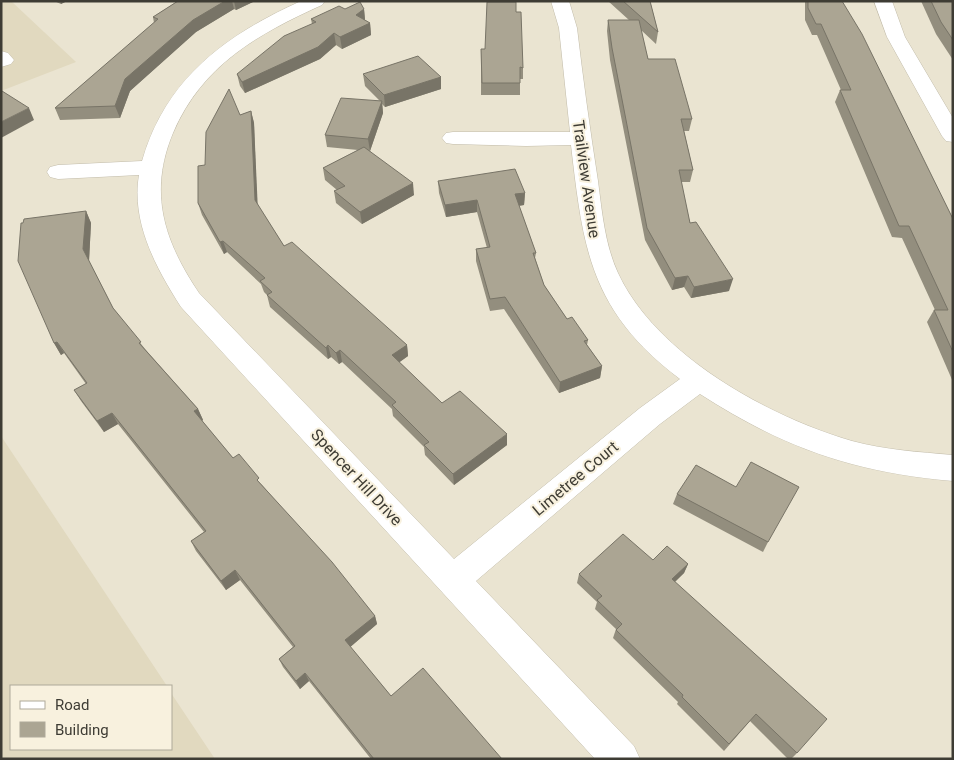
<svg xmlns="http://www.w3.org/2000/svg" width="954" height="760" font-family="Roboto,sans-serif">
	<rect width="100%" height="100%" fill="#eae4d1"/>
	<!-- built -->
	<g fill="#e1d9bf">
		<path d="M1 1H11L76 62 1 91Z"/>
		<path d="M1 436 167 686H11V749H171V693L215 759H1Z"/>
	</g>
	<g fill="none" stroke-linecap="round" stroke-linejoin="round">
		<defs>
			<g id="minor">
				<path d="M301 1H325L322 5C258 34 202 65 173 133 148 193 164 241 199 293L454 559 640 408 680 379C590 311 583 249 571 145L526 146 453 144 446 143 442 138 446 133 453 132H570L559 28 551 1H569L577 28C583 79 590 130 598 181 602 212 605 245 618 273 656 355 769 417 852 441 885 450 919 452 953 455V481C853 472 784 448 700 394L660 424 476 581 634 746 640 759H595L181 307C156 268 131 222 139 175L58 179 50 177 47 172 50 167 58 165 142 161C166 78 226 35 301 1Z"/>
				<path d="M874 1H892L905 37 953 118V142L946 141 942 136 887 37Z"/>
				<path d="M1 51 8 53 14 60 11 64 1 67Z"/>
			</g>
		</defs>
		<!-- minor casing -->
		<use href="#minor" stroke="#c2bcaa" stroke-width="1"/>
		<!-- minor -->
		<use href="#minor" fill="#fff" fill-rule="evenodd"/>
	</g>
	<!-- wall -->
	<g fill="#938e7e">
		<path d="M54 1H67L61 4Z"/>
		<path d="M178 1H255L236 10 234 9 196 32 130 91 120 118 60 120 55 108 154 23 153 17Z"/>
		<path d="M608 1H650L658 32 656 44 641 30 648 59 692 119 689 131H684L693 170 690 182H681L690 223 729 291 691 298 684 287 672 290 645 240 610 60 607 31 608 20H629Z"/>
		<path d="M805 1H842L953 219V382L927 322 934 310H935L902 238 892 237 835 102 840 90H841L817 35H812L805 20Z"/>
		<path d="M921 1H953V60L936 34Z"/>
		<path d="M345 9H364L365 20 370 23 371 35 342 49 336 45 320 59 245 93 240 86 237 74 312 24 311 19Z"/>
		<path d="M516 12 523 68V79H520V95H481V49H485Z"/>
		<path d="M363 74 441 77V89L385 107 382 104 383 113 370 151 414 195 362 224 336 203 334 191 337 190 325 180 323 168 358 150 327 147 325 135 380 101 365 86Z"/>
		<path d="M251 111 254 123 257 204 284 246 407 345 408 356 399 362 442 403 507 445 454 485 425 455 424 447 393 416 392 409 342 362 339 364 331 357 328 359 270 307 267 295 264 292 261 284 227 252 224 254 202 215 198 203 205 165 240 115Z"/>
		<path d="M438 181 525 193 524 205 519 206 536 253 535 258 544 285 567 319 588 340 587 345 602 366 600 378 559 393 504 309 490 311 476 261V249L487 248 477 212 446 217 439 193Z"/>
		<path d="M86 211 91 223 89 261 113 308 145 349 198 409 203 420 202 421 233 458 262 485 375 616 377 624 350 647 391 696 502 759H371L309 681 300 689 283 667 279 659 293 647 240 580 226 590 196 551 191 541 204 532 118 424 104 432 81 401 74 390 86 384 64 353 61 355 54 343Z"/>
		<path d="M736 487 768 542 763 552 673 504 677 494Z"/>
		<path d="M653 560 688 564 684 573 675 582 797 753 791 759H788L750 721 724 751 677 704 678 702 613 638 616 629 595 609 597 602 577 583 579 574Z"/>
	</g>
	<!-- shaded-wall -->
	<g fill="#787467">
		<path d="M60 1H67L61 4Z"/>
		<path d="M225 1H232L234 9 196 32 130 91 120 118 115 106 125 79 193 20Z"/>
		<path d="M234 1H255L236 10Z"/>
		<path d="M364 9 365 20 356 15Z"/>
		<path d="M370 23 371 35 342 49 340 37Z"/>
		<path d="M334 33 336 45 320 59 245 93 242 82Z"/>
		<path d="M441 77V89L385 107 384 95Z"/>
		<path d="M382 101 383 113 370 151 368 139Z"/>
		<path d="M29 108 34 120 1 138V122Z"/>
		<path d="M251 111 254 123 258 212 255 200Z"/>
		<path d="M413 183 414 195 362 224 360 212Z"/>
		<path d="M525 193 524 205 515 206V194Z"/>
		<path d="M477 200V212L446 217 445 205Z"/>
		<path d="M86 211 91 223 89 261 83 249Z"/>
		<path d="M223 241 227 252 224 254 220 242Z"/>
		<path d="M688 276 684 287 672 290 675 278Z"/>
		<path d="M733 279 729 291 691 298 694 287Z"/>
		<path d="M57 342 64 353 61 355 54 343Z"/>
		<path d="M328 345 331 357 328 359 326 348Z"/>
		<path d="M407 345 408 356 393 367 392 355Z"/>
		<path d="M340 350 342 362 339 364 336 353Z"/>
		<path d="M602 366 600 378 559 393 560 382Z"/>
		<path d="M198 409 203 420 200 422 194 411Z"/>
		<path d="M112 413 118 424 104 432 97 421Z"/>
		<path d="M507 434V445L454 485 453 474Z"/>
		<path d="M688 564 684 573 668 588 672 579Z"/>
		<path d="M235 570 240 580 226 590 221 581Z"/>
		<path d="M375 616 377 624 348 649 345 640Z"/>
		<path d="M305 673 309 681 300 689 296 681Z"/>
	</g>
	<!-- building -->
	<g fill="#aba593" stroke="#787467">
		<path d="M178 1H225L193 20 125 79 115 106 55 108 158 19 153 17Z"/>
		<path d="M623 1H650L658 32Z"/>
		<path d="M808 1H842L862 34 953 219V352L934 310H948L909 226H899L840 90H851L821 24H816L808 8Z"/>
		<path d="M931 1H953V40L941 22Z"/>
		<path d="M360 2 364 9 356 15 370 23 340 37 334 33 318 47 242 82 237 74 284 36 316 22 311 19 339 6 345 9Z"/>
		<path d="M487 2H516V12H521L523 68 520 67V83H482L481 49H485Z"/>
		<path d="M608 20H639L648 59H675L692 119H681L693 170H679L690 223 696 222 733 279 694 287 688 276 675 278 647 228 612 48Z"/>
		<path d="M418 56 441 77 384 95 363 74Z"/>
		<path d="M229 89 240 115 251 111 255 200 284 246 292 242 407 345 392 355 442 403 460 391 507 434 453 474 424 445 429 442 392 405 396 402 340 350 336 353 328 345 326 348 267 295 272 292 260 281 265 278 223 241 220 242 198 203V166L205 165 206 132Z"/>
		<path d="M1 91H2L29 108 1 122Z"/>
		<path d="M341 98 382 101 368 139 325 135Z"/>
		<path d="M364 147 413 183 360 212 334 191 345 186 323 168Z"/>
		<path d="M515 169 525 193 515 194 536 253H533L544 285 567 319 572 317 588 340 584 341 602 366 560 382 505 297 490 299 476 249 490 247 477 200 445 205 438 181Z"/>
		<path d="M86 211 83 249 113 308 141 342 139 343 198 409 194 411 233 458 239 454 259 478 257 480 332 562 375 616 345 640 391 696 423 668 502 759H374L305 673 296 681 279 659 295 646 235 570 221 581 191 541 206 531 112 413 97 421 74 390 87 383 57 342 54 343 18 261 21 223H23L24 219Z"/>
		<path d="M751 462 799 487 768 542 677 494 696 465 736 487Z"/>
		<path d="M623 534 653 560 667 546 688 564 672 579 827 719 797 753 756 714 729 744 682 697 683 695 616 630 622 624 597 600 602 596 579 574Z"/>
	</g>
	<g text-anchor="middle" stroke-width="4" stroke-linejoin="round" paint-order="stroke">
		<!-- street labels -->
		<g font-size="16" fill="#3e3c34" stroke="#f8f1de">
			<text transform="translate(587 179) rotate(82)" y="6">Trailview Avenue</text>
			<text transform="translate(357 477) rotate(47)" y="6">Spencer Hill Drive</text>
			<text transform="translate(575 478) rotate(-40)" y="6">Limetree Court</text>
		</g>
	</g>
	<!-- border -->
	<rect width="954" height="760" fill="none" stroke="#3e3c34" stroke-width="5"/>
	<!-- legend -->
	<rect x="10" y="685" width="162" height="65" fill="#f8f1de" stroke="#aea99a"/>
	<rect x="20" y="701" width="25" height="8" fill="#ffffff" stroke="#aea99a"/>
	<text x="55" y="710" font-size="15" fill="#3e3c34">Road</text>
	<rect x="20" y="722" width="25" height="15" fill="#aba593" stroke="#aea99a"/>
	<text x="55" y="735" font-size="15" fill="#3e3c34">Building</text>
</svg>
